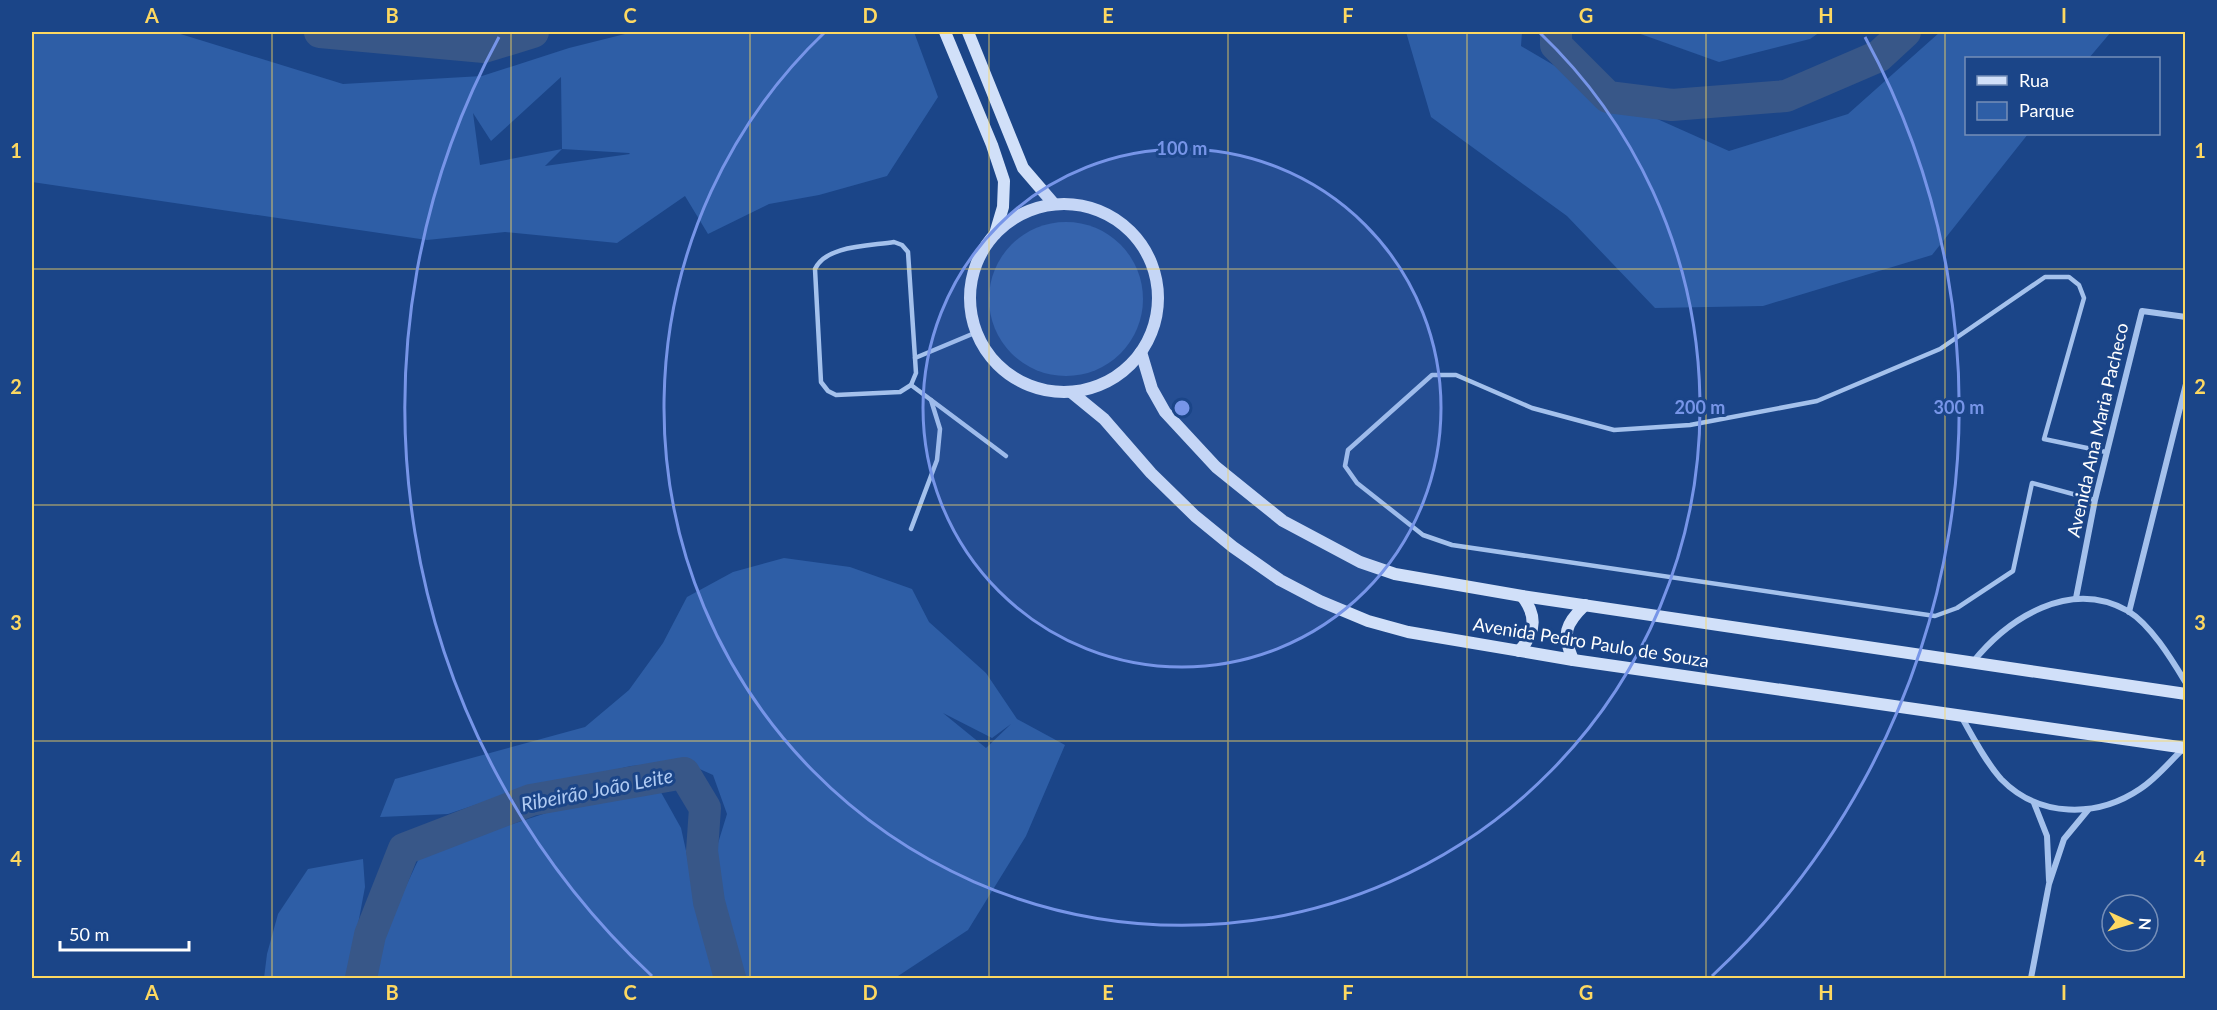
<svg xmlns="http://www.w3.org/2000/svg" width="2217" height="1010" font-family="Lato,sans-serif">
	<rect width="100%" height="100%" fill="#1b4588"/>
	<!-- green -->
	<g fill="#2e5ea6" fill-rule="evenodd">
		<path d="M32 32H174L343 84 482 76 569 48 633 32H914L938 97 887 176 819 195 769 204 708 234 685 196 617 243 505 232 427 240 32 182ZM561 77 562 149 480 165 473 113 491 141ZM562 149 629 153 630 154 545 166Z"/>
		<path d="M1406 32H1522L1521 46 1608 97 1729 151 1848 114 1940 32H2111L2089 58H1966V134H2028L1932 255 1763 306 1655 308 1567 216 1431 117Z"/>
		<path d="M1635 32H1820L1810 39 1719 62Z"/>
		<circle cx="1066" cy="299" r="77"/>
		<path d="M784 558 850 567 912 589 929 622 986 673 1017 719 1065 745 1026 836 968 930 895 978H742L722 909 715 853 727 814 713 775 684 762 631 766 502 796 448 814 380 817 395 779 585 727 629 690 663 643 687 597 733 572ZM943 713 992 738 1011 724 986 748Z"/>
		<path d="M653 778 681 828 714 978H370L393 914 421 854Z"/>
		<path d="M363 859 365 887 348 978H264L267 954 278 914 308 869Z"/>
	</g>
	<g fill="none" stroke-linecap="round" stroke-linejoin="round">
		<!-- river -->
		<g stroke="#385788" stroke-width="32">
			<path d="M320 32 484 47 533 32"/>
			<path d="M1556 32V45L1608 97 1672 105 1786 96 1879 56 1905 32"/>
			<path d="M361 978 370 935 404 849 531 800 684 773 705 808 702 851 709 902 730 978"/>
		</g>
		<!-- lane -->
		<g stroke="#a4c1ec" stroke-width="4.5">
			<path d="M894 242 902 245 908 252 916 373 911 385 900 392 836 395 828 391 821 382 815 269C826 245 870 246 894 242Z"/>
			<path d="M915 358 977 332"/>
			<path d="M911 385 1006 456"/>
			<path d="M2095 500 2032 483 2013 571 1957 608 1935 616 1452 545 1423 535 1357 483 1345 466 1348 450 1432 375H1456L1532 408 1614 430 1690 425 1817 401 1940 349 2045 277H2069L2079 285 2084 298 2044 439 2106 452"/>
			<path d="M911 529 937 460 940 429 931 400"/>
		</g>
		<!-- street -->
		<g stroke="#a4c1ec" stroke-width="6">
			<path d="M2076 598 2095 500 2142 311 2186 317"/>
			<path d="M2129 612 2186 384"/>
			<path d="M1972 663C2008 618 2070 578 2128 611 2151 625 2172 660 2186 683"/>
			<path d="M1961 716C1973 737 1985 761 2001 779 2039 818 2097 818 2140 789 2157 778 2170 761 2184 748"/>
			<path d="M2034 803 2047 836 2049 880"/>
			<path d="M2031 978 2049 884 2064 839 2088 810"/>
		</g>
		<!-- secondary -->
		<g stroke="#d1e0f9" stroke-width="12">
			<path d="M945 32 992 145 1004 181 1003 207 995 234"/>
			<path d="M968 32 1023 168 1054 204"/>
			<circle cx="1064" cy="298" r="94"/>
			<path d="M1141 352 1152 389 1165 412 1216 467 1283 521 1360 562 1395 574 1522 596 2186 694"/>
			<path d="M1071 392 1104 419 1151 473 1195 516 1233 547 1280 580 1320 601 1368 621 1408 632 1573 660 2186 748"/>
			<path d="M1519 651C1536 633 1537 615 1522 596"/>
			<path d="M1573 660C1562 634 1565 624 1585 605"/>
		</g>
	</g>
	<!-- grid -->
	<path fill="none" stroke="#fdd861" stroke-width="1.5" stroke-opacity="0.55" d="M272 32V978M511 32V978M750 32V978M989 32V978M1228 32V978M1467 32V978M1706 32V978M1945 32V978M32 269H2186M32 505H2186M32 741H2186"/>
	<!-- distance rings -->
	<circle cx="1182" cy="408" r="259" fill="#7795e8" fill-opacity=".12"/>
	<g fill="none" stroke="#7795e8" stroke-width="3">
		<circle cx="1182" cy="408" r="259"/>
		<path d="M1539 32A518 518 0 1 1 825 32"/>
		<path d="M652 976A777 777 0 0 1 499 37M1865 37A777 777 0 0 1 1712 976"/>
	</g>
	<g text-anchor="middle" stroke-width="6" stroke-linejoin="round" paint-order="stroke">
		<!-- street labels -->
		<g font-size="18" fill="#fff" stroke="#1b4588">
			<text transform="translate(2098 430) rotate(-77)" y="6">Avenida Ana Maria Pacheco</text>
			<text transform="translate(1591 643) rotate(9)" y="6">Avenida Pedro Paulo de Souza</text>
		</g>
		<!-- water labels -->
		<g font-size="20" font-style="italic" fill="#b0cbf3" stroke="#1b4588">
			<text transform="translate(597 790) rotate(-11)" y="7">Ribeirão João Leite</text>
		</g>
	</g>
	<circle cx="1182" cy="408" r="9" fill="#7795e8" stroke="#1b4588" stroke-width="3"/>
	<g font-size="18" text-anchor="middle" font-weight="bold" fill="#7795e8" stroke="#1b4588" stroke-width="6" stroke-linejoin="round" paint-order="stroke">
		<text x="1182" y="155">100 m</text>
		<text x="1700" y="414">200 m</text>
		<text x="1959" y="414">300 m</text>
	</g>
	<!-- border -->
	<rect width="2217" height="1010" fill="none" stroke="#1b4588" stroke-width="66"/>
	<!-- legend -->
	<rect x="1965" y="57" width="195" height="78" fill="#1b4588" stroke="#768fb8" stroke-width="1.5"/>
	<rect x="1977" y="76" width="30" height="9" fill="#d1e0f9" stroke="#768fb8" stroke-width="1.5"/>
	<text x="2019" y="87" font-size="18" fill="#ffffff">Rua</text>
	<rect x="1977" y="102" width="30" height="18" fill="#2e5ea6" stroke="#768fb8" stroke-width="1.5"/>
	<text x="2019" y="117" font-size="18" fill="#ffffff">Parque</text>
	<!-- north arrow -->
	<g transform="translate(2130 923) rotate(94)"><circle r="28" fill="#1b4588" stroke="#768fb8" stroke-width="1.5"/>
	<path d="M0-4.5L10 22L0 15L-10 22Z" fill="#fdd861"/>
	<text y="-9" font-size="16" font-weight="bold" text-anchor="middle" fill="#ffffff">N</text>
	</g>
	<!-- scale -->
	<path d="M60 941v9h129v-9" fill="none" stroke="#ffffff" stroke-width="3"/>
	<text x="69" y="941" font-size="18" fill="#ffffff" stroke="#1b4588" stroke-width="4.5" paint-order="stroke">50 m</text>
	<rect x="33" y="33" width="2151" height="944" fill="none" stroke="#fdd861" stroke-width="2"/>
	<g font-size="20" text-anchor="middle" font-weight="bold" fill="#fdd861">
		<text x="152" y="23">A</text>
		<text x="392" y="23">B</text>
		<text x="630" y="23">C</text>
		<text x="870" y="23">D</text>
		<text x="1108" y="23">E</text>
		<text x="1348" y="23">F</text>
		<text x="1586" y="23">G</text>
		<text x="1826" y="23">H</text>
		<text x="2064" y="23">I</text>
		<text x="16" y="158">1</text>
		<text x="2200" y="158">1</text>
		<text x="16" y="394">2</text>
		<text x="2200" y="394">2</text>
		<text x="16" y="630">3</text>
		<text x="2200" y="630">3</text>
		<text x="16" y="866">4</text>
		<text x="2200" y="866">4</text>
		<text x="152" y="1000">A</text>
		<text x="392" y="1000">B</text>
		<text x="630" y="1000">C</text>
		<text x="870" y="1000">D</text>
		<text x="1108" y="1000">E</text>
		<text x="1348" y="1000">F</text>
		<text x="1586" y="1000">G</text>
		<text x="1826" y="1000">H</text>
		<text x="2064" y="1000">I</text>
	</g>
</svg>
